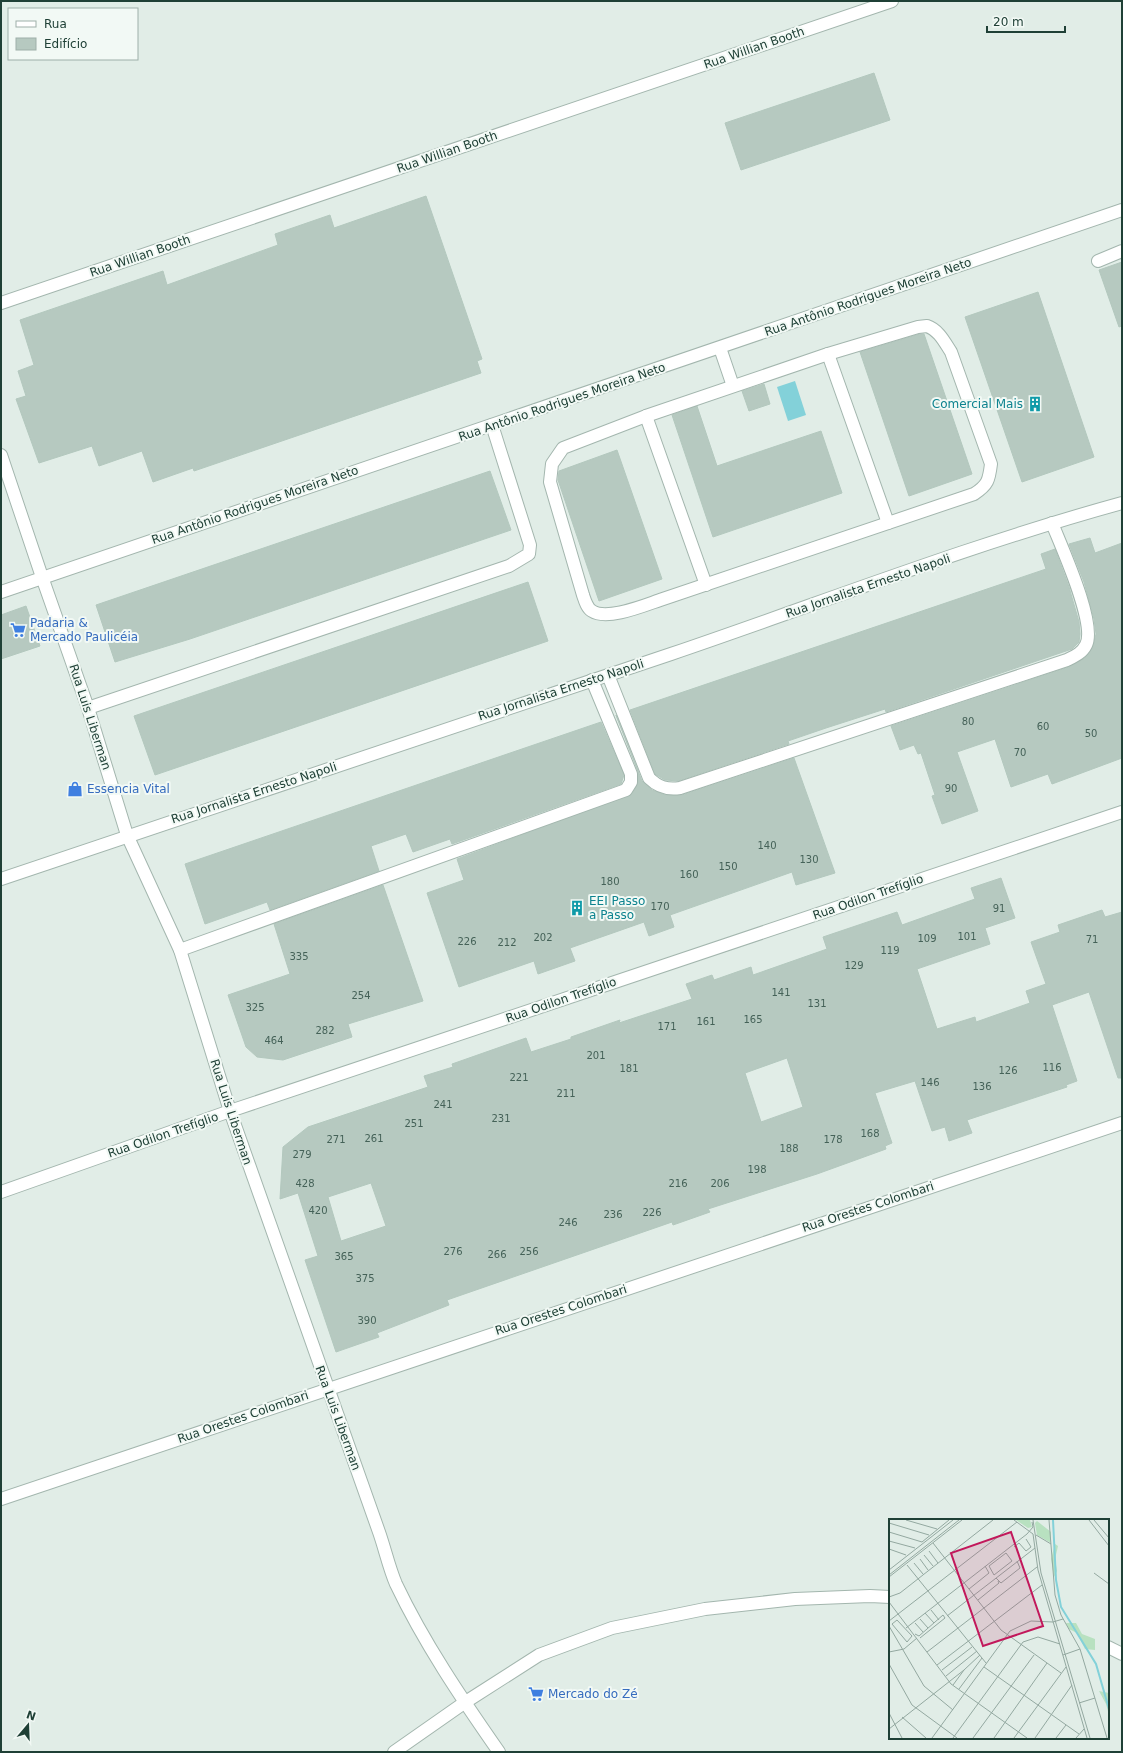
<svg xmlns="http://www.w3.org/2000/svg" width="1123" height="1753" font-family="'DejaVu Sans',sans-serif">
	<rect width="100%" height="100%" fill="#e1ede7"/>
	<!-- water -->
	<path fill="#83d1d9" d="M795 381 806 415 788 421 777 387Z"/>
	<!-- building -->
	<g fill="#b6c9c0" stroke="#b3c8be" fill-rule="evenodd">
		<path d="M874 73 890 120 741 170 725 123Z"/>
		<path d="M426 196 482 359 477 361 481 373 194 471 193 468 153 482 142 451 99 466 92 446 39 463 16 399 26 396 18 371 34 365 20 320 163 271 167 285 278 245 275 234 330 215 334 228Z"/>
		<path d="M1122 262V326L1119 327 1099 270Z"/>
		<path d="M1038 292 1094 457 1022 482 965 317Z"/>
		<path d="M920 334H924L972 474 909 496 860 352Z"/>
		<path d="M764 384 770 404 749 411 742 391Z"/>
		<path d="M697 406 717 466 821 431 842 493 713 537 672 415Z"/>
		<path d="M617 450 662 579 599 601 558 480 559 471Z"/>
		<path d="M490 471 511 530 190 639 115 662 96 605Z"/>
		<path d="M1090 538 1095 553 1122 543V758L1052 784 1048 774 1011 787 995 739 957 752 978 811 942 824 932 796 935 795 921 753 918 754 914 745 900 750 891 726 1069 667 1085 658 1093 646 1096 634 1094 619 1084 582 1069 544Z"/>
		<path d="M1055 549 1069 587 1079 622 1080 634 1079 642 1072 649 886 712 885 709 826 728 788 741 789 744 678 781 665 780 655 774 630 710 1046 569 1041 554Z"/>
		<path d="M528 582 548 641 155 775 134 716Z"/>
		<path d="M26 606 40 646 1 659V615Z"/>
		<path d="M616 715 642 781 652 790 665 795H682L794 758 835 873 796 885 792 872 670 915 674 927 649 936 644 922 570 948 575 961 538 974 534 961 459 987 427 893 464 880 457 859 632 794 638 782V771Z"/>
		<path d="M601 722 624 775 621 784 452 844 450 839 413 852 406 834 371 846 379 871 270 910 267 902 205 924 185 864Z"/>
		<path d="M1001 878 1015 918 985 928 990 944 917 969 937 1029 975 1017 976 1022 1030 1003 1026 991 1046 984 1031 942 1060 932 1058 925 1102 910 1105 917 1122 912V1078H1118L1089 992 1052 1005 1077 1081 1066 1085 1067 1087 967 1120 972 1133 949 1141 945 1127 932 1131 915 1081 875 1093 892 1143 885 1146 886 1149 817 1174 708 1209 710 1212 673 1225 672 1222 447 1300 449 1305 377 1333 379 1337 336 1352 305 1260 318 1256 298 1193 280 1199 283 1147 308 1127 428 1087 424 1076 453 1067 452 1064 526 1038 531 1052 571 1039V1037L620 1020 619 1023 692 999 686 984 712 975 714 980 751 967 753 975 827 949 823 937 897 912 902 925 975 899 971 888ZM787 1058 803 1107 761 1122 745 1073ZM371 1183 386 1226 341 1241 328 1197Z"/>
		<path d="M383 885 423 1001 348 1024 352 1037 283 1060 257 1057 246 1047 228 995 290 974 274 924Z"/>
	</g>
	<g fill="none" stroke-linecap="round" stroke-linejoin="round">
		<defs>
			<g id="street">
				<path d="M1098 261 1122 251"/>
				<path d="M1 303 892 1"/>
				<path d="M927 326C939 330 945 343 951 352L991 464C989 480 988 485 974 494L660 600C645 605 607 621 592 611 587 608 585 601 583 595L550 482 552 464 563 448 646 416 828 354 918 327Z"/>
				<path d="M720 348 733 386"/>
				<path d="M828 354 888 523"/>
				<path d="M646 416 706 585"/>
				<path d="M1 455 42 577 88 708 127 835 180 950 230 1111 379 1532C385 1549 389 1568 396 1584 424 1643 462 1699 499 1752"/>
				<path d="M1 592 1122 210"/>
				<path d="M608 675 649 778C658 787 667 790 680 788L1067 660C1075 656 1082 653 1086 645 1097 624 1061 546 1052 523"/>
				<path d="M88 708 509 566 529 554 530 545 492 425"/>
				<path d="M1 879C224 802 448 729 671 654 821 603 969 545 1122 503"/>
				<path d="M180 950 626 790 631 782V774L592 680"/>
				<path d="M1 1192 230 1111 1122 812"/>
				<path d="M1 1499 1122 1123"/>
				<path d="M1108 1647 1122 1654"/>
				<path d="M394 1752 464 1703 539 1655 612 1628 705 1609 795 1599 870 1596 890 1597"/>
			</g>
		</defs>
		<!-- street casing -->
		<use href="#street" stroke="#a3b6ae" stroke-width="14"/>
		<!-- street -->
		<use href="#street" stroke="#fff" stroke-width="12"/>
	</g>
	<!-- icons -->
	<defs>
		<symbol id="building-bare" viewBox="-9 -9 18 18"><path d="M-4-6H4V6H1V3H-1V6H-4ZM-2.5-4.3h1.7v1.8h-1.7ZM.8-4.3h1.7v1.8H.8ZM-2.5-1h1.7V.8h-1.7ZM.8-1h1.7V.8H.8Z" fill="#0f9aa8" stroke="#f2f9f5" stroke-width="2.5" paint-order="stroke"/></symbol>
		<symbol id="supermarket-bare" viewBox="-9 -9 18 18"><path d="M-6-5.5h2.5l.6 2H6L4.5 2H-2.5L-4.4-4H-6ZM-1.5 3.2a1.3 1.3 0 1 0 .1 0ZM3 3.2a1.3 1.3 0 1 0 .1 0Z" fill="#3f7fe0" stroke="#f2f9f5" stroke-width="2.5" paint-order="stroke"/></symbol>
		<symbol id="shop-bare" viewBox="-9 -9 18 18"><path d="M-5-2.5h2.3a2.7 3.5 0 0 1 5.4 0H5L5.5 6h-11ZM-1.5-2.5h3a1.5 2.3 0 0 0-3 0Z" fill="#3f7fe0" stroke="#f2f9f5" stroke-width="2.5" paint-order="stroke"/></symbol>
	</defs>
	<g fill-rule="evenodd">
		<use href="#building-bare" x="1024" y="393" width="22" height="22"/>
		<use href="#supermarket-bare" x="7" y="619" width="22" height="22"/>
		<use href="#shop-bare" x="64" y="778" width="22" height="22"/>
		<use href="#building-bare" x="566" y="897" width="22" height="22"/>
		<use href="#supermarket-bare" x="525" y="1683" width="22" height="22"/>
	</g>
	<g text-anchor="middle" stroke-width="4" stroke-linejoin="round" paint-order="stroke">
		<!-- number labels -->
		<g font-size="10" fill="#456258">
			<text x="968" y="725">80</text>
			<text x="1043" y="730">60</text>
			<text x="1091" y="737">50</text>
			<text x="1020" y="756">70</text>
			<text x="951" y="792">90</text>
			<text x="767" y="849">140</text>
			<text x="809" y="863">130</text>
			<text x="728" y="870">150</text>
			<text x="689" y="878">160</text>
			<text x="610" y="885">180</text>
			<text x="660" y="910">170</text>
			<text x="999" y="912">91</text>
			<text x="967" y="940">101</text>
			<text x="543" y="941">202</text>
			<text x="927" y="942">109</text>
			<text x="1092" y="943">71</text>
			<text x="467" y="945">226</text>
			<text x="507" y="946">212</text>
			<text x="890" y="954">119</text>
			<text x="299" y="960">335</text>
			<text x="854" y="969">129</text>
			<text x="781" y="996">141</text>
			<text x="361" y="999">254</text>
			<text x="817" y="1007">131</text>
			<text x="255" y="1011">325</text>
			<text x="753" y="1023">165</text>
			<text x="706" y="1025">161</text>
			<text x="667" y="1030">171</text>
			<text x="325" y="1034">282</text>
			<text x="274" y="1044">464</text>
			<text x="596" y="1059">201</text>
			<text x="1052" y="1071">116</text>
			<text x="629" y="1072">181</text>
			<text x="1008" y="1074">126</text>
			<text x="519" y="1081">221</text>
			<text x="930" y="1086">146</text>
			<text x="982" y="1090">136</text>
			<text x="566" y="1097">211</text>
			<text x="443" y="1108">241</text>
			<text x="501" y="1122">231</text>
			<text x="414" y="1127">251</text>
			<text x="870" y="1137">168</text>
			<text x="374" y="1142">261</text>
			<text x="336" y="1143">271</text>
			<text x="833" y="1143">178</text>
			<text x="789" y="1152">188</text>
			<text x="302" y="1158">279</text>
			<text x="757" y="1173">198</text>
			<text x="305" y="1187">428</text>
			<text x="678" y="1187">216</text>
			<text x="720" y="1187">206</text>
			<text x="318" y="1214">420</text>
			<text x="652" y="1216">226</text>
			<text x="613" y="1218">236</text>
			<text x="568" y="1226">246</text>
			<text x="453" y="1255">276</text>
			<text x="529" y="1255">256</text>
			<text x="497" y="1258">266</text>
			<text x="344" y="1260">365</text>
			<text x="365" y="1282">375</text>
			<text x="367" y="1324">390</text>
		</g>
		<!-- street labels -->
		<g font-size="12" fill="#1f4036" stroke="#f2f9f5">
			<text transform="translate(754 48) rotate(-19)" y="4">Rua Willian Booth</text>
			<text transform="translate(447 152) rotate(-19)" y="4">Rua Willian Booth</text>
			<text transform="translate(140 256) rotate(-19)" y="4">Rua Willian Booth</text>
			<text transform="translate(868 297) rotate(-19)" y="4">Rua Antônio Rodrigues Moreira Neto</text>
			<text transform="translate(562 402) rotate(-19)" y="4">Rua Antônio Rodrigues Moreira Neto</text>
			<text transform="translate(255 505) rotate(-19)" y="4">Rua Antônio Rodrigues Moreira Neto</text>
			<text transform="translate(868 586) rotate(-19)" y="4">Rua Jornalista Ernesto Napoli</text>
			<text transform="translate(561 690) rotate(-18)" y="4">Rua Jornalista Ernesto Napoli</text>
			<text transform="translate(90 717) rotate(72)" y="4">Rua Luis Liberman</text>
			<text transform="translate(254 793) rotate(-18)" y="4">Rua Jornalista Ernesto Napoli</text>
			<text transform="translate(868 897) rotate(-19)" y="4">Rua Odilon Trefíglio</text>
			<text transform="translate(561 1000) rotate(-19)" y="4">Rua Odilon Trefíglio</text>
			<text transform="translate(231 1112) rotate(72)" y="4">Rua Luis Liberman</text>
			<text transform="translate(163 1135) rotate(-19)" y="4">Rua Odilon Trefíglio</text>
			<text transform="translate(868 1207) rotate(-18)" y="4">Rua Orestes Colombari</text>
			<text transform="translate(561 1310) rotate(-18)" y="4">Rua Orestes Colombari</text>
			<text transform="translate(243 1417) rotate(-19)" y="4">Rua Orestes Colombari</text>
			<text transform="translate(338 1418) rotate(70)" y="4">Rua Luis Liberman</text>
		</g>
		<!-- culture labels -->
		<g font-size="12" fill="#0d838f" stroke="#f2f9f5" text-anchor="end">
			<text x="1023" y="408">Comercial Mais</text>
			<text x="589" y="905" text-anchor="start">EEI Passo<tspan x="589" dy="14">a Passo</tspan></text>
		</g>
		<!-- shop labels -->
		<g font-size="12" fill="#366cbe" stroke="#f2f9f5" text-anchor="start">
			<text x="30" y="627">Padaria &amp;<tspan x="30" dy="14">Mercado Paulicéia</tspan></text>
			<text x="87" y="793">Essencia Vital</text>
			<text x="548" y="1698">Mercado do Zé</text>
		</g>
	</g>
	<!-- overview -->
	<g transform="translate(889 1519)">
		<rect width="220" height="220" fill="#e1ede7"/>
		<path d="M127 1H141L143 8 139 9ZM148 2 162 13V24L148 16 146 4ZM166 25 169 27 166 40 168 52 165 58 162 40ZM177 104H187L193 115 206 120V131L196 130 188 114 180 110ZM210 172 220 174V196L217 185Z" fill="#b8e1c0"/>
		<path fill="none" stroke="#83d1d9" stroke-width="2" d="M164 1 167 61 172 88 207 145 220 190"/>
		<path fill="none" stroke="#93a8a0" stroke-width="1" d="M17 1 48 10M125 1 144 15 149 51 198 219M144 1 152 54 201 219M160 1 166 76 172 96 191 130 218 219M200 1 220 27M205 1 220 19M0 4 40 16M0 13 33 23M147 16 162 25M0 22 26 29M33 23 60 1M44 24 112 111 172 154M125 28 130 24 137 32 142 28 137 20M0 30 17 36M40 32 49 44M117 34 123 42 105 56 100 47ZM35 36 44 47M31 40 39 51M25 44 34 55M18 46 97 144M0 51 64 1M205 54 220 65M0 56 70 1M0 58 73 1M107 59 112 64 131 49 128 42M80 70 100 54 96 47M0 78 11 74 104 1M89 81 110 64 109 62M0 83 62 165 138 219M42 91 50 101M36 94 45 104M58 97 146 29M31 100 39 109M8 101 23 117 18 123 3 105ZM0 102 128 3M26 104 34 113M0 107 35 167 64 191M17 109 138 15 144 8 143 3M26 115 30 117 54 96 56 99M31 119 56 99M0 133 15 130 28 119M38 133 148 48M174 136 191 130M0 145 23 186 68 219M48 146 153 66M95 148 190 215M53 151 83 128M57 157 88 132M64 166 75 151 91 136M70 170 93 139M190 184 206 179M0 194 13 219M13 198 37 219M0 210 75 151M43 219 121 112 142 102 164 103 174 100M64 219 134 123 149 118 171 125M84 219 145 136M105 219 158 144M125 219 177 148M146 219 183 166M167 219 177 206M187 219 195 210"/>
		<path fill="#c2185b" fill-opacity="0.15" stroke="#c2185b" stroke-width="2" d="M122 13 154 107 94 127 62 34Z"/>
		<rect width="220" height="220" fill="none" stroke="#1f4036" stroke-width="2"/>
	</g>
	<!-- border -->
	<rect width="1123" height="1753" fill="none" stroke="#1f4036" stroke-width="4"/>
	<!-- legend -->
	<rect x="8" y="8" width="130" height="52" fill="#f2f9f5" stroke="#9eafa9"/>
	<rect x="16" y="21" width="20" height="6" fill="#ffffff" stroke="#9eafa9"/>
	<text x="44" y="28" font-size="12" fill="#1f4036">Rua</text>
	<rect x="16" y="38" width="20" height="12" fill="#b6c9c0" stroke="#9eafa9"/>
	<text x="44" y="48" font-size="12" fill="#1f4036">Edifício</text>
	<!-- north arrow -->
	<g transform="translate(28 1725) rotate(19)" stroke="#f2f9f5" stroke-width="3" paint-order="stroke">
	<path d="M0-3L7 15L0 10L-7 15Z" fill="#1f4036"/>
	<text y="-6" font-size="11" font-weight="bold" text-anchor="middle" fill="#1f4036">N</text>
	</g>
	<!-- scale -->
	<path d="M987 26v6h78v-6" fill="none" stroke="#1f4036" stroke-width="2"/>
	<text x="993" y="26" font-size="12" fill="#1f4036" stroke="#f2f9f5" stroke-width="3" paint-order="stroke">20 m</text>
</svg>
